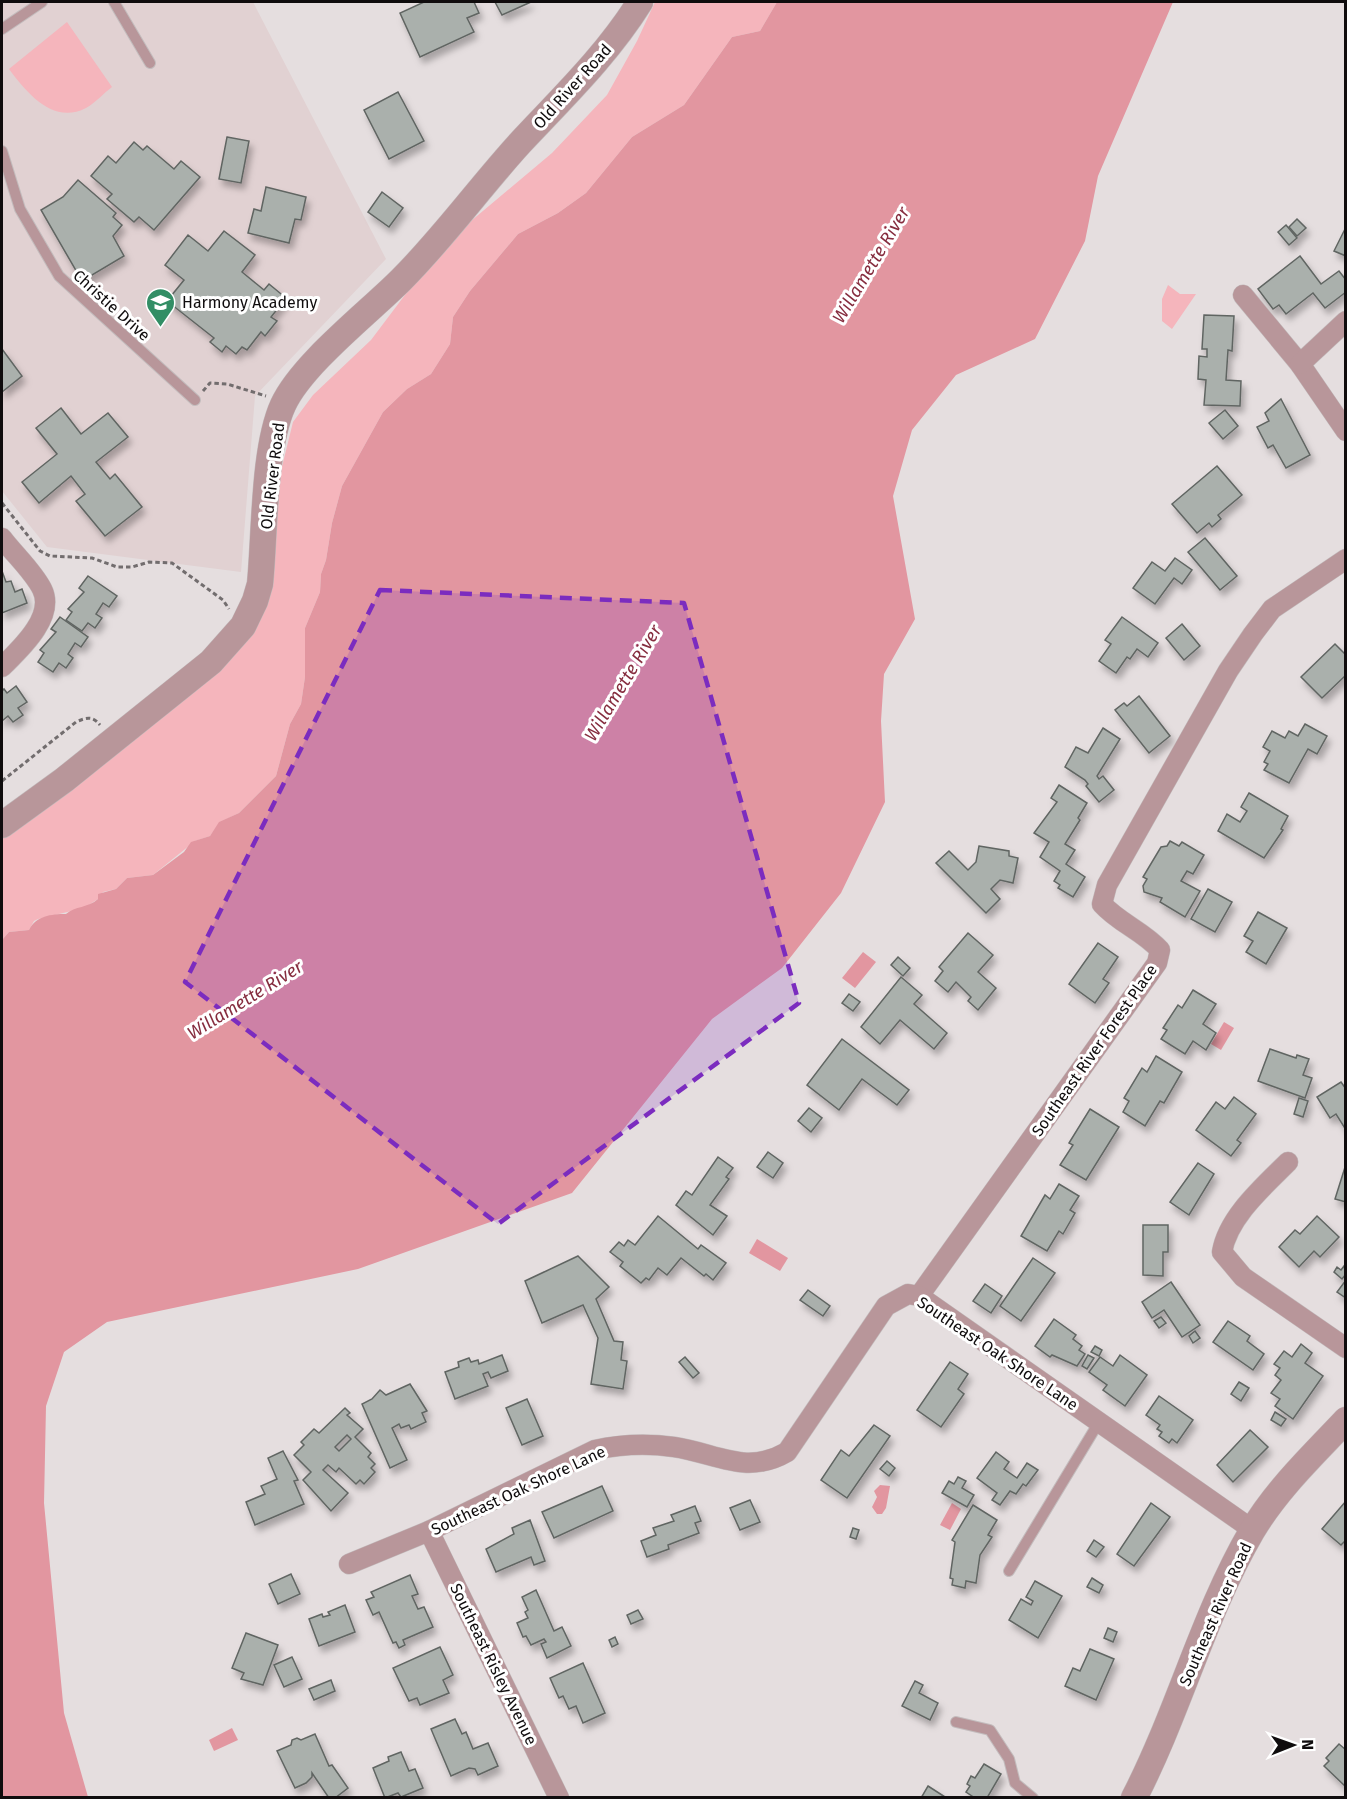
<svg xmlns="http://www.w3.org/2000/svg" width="1347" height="1799" font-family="'Fira Sans',sans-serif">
	<defs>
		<filter id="shadow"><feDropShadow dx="3.5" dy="6" stdDeviation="3" flood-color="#0004"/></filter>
	</defs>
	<rect width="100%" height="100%" fill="#e5dedf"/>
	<!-- built -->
	<path fill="#e1d1d2" d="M2 2H253L386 259 255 396 241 572 47 547 2 491Z"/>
	<!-- green -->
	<g fill="#f5b5bc">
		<path d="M655 2H777L760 31 732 37 684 105 632 137 586 193 558 213 518 234 470 291 453 317 450 344 431 374 407 389 383 412 342 486 332 523 326 560 321 574 320 592 305 628V677L301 704 290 724 276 776 239 813 220 822 210 836 195 841 153 875 127 878 116 889 103 892 98 899 84 908 38 919 34 921 29 930 9 932 2 940V829L237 649 293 422 313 395 371 340 420 275 471 221 552 153 607 95 637 41Z"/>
		<path d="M67 22 112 87C104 93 95 103 86 108 53 125 27 93 9 69Z"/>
		<path d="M1168 285 1180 294H1196L1172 329 1162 321V299Z"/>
	</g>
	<!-- water -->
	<g fill="#e296a0">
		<path d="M777 2H1173L1098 176 1085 241 1035 339 956 375 912 430 893 496 915 619 884 674 881 721 885 802 841 893 782 968 712 1019 572 1193 358 1269 107 1322 64 1352 46 1406 44 1503 64 1713 88 1797H2V940L9 932 29 930C36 916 51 914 66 914 75 906 88 908 98 899V894L116 889 127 878 153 875 184 852 191 842 210 836 219 822 239 813 276 776 290 724 301 704 305 677V628L320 592 321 574 326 560 332 523 342 486 383 412 407 389 431 374 450 344 453 317 470 291 518 234 558 213 586 193 632 137 684 105 732 37 760 31Z"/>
		<path d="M863 952 876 962 855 988 842 978Z"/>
		<path d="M1224 1022 1234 1028 1221 1050 1211 1044Z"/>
		<path d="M757 1239 788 1258 780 1271 749 1253Z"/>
		<path d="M880 1485 890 1486 886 1508 882 1514H877L872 1507 877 1497 874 1491Z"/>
		<path d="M952 1503 961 1509 950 1530 940 1525Z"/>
		<path d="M232 1728 238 1740 214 1751 209 1740Z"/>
	</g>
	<!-- building -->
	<g fill="#aab0ac" stroke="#606562" stroke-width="1.5" fill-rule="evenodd" filter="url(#shadow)">
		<path d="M424 2H474L479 13 467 18 474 32 420 57 400 13Z"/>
		<path d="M495 2H531L502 15Z"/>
		<path d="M398 92 424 141 389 159 364 110Z"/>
		<path d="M227 137 249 141 241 183 219 179Z"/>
		<path d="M134 142 143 150 147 146 174 169 181 161 200 177 154 230 139 217 134 222 107 199 112 194 91 176 108 156 116 163Z"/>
		<path d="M78 180 116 213 113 217 122 225 113 236 124 256 82 281 41 210 63 197Z"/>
		<path d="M266 187 306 197 301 220 295 219 289 243 248 233 254 209 261 211Z"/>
		<path d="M382 192 403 208 389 227 368 212Z"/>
		<path d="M1297 219 1306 228 1297 236 1289 227Z"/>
		<path d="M1286 225 1297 238 1289 245 1278 232Z"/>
		<path d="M1346 227V256L1334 251Z"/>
		<path d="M224 231 255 255 242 272 264 290 269 284 286 298 271 317 277 321 265 336 261 332 247 350 242 347 236 354 226 346 222 352 210 342 214 338 167 301 184 280 165 265 188 235 208 251Z"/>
		<path d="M1300 256 1321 284 1339 271 1346 280V292L1325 308 1313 293 1286 314 1279 305 1273 309 1258 289Z"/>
		<path d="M1204 315 1234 316 1232 351 1228 350 1226 380 1241 381 1240 406 1204 405 1206 380 1198 379 1199 356 1207 357V349H1202Z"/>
		<path d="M2 349 22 376 2 392Z"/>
		<path d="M1281 399 1310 455 1286 468 1273 445 1268 448 1257 427 1269 421 1265 413Z"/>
		<path d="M61 408 81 434 108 413 128 437 96 462 110 479 115 474 142 507 105 536 76 501 85 494 71 476 39 503 22 482 57 454 36 428Z"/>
		<path d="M1225 410 1238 426 1223 439 1209 423Z"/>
		<path d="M1217 466 1242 495 1218 515 1221 519 1212 527 1209 523 1197 533 1172 504Z"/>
		<path d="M1205 538 1237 576 1220 590 1188 552Z"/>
		<path d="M1175 558 1192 570 1182 584 1174 578 1155 604 1133 588 1152 562 1165 571Z"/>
		<path d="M2 571 6 582 11 581 15 592 22 589 27 603 2 613Z"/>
		<path d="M88 576 117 596 109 607 103 603 96 614 102 618 95 628 88 623 82 631 66 620 72 612 68 609 84 592 79 588Z"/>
		<path d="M60 617 88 637 81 647 75 643 68 654 73 658 66 668 59 663 53 672 38 662 44 653 40 650 56 632 51 629Z"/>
		<path d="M1122 617 1158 643 1148 657 1137 649 1130 659 1127 657 1116 673 1099 661 1111 644 1105 640Z"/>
		<path d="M1182 624 1200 646 1184 660 1166 638Z"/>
		<path d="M1335 644 1346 655V675L1322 698 1301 677Z"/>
		<path d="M16 686 27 702 18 708 23 715 13 722 8 716 2 721V691L4 689 7 693Z"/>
		<path d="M1139 696 1170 736 1149 753 1115 710 1124 703 1127 706Z"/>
		<path d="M1305 724 1327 736 1317 754 1308 749 1289 783 1264 770 1268 764 1264 762 1270 751 1263 747 1272 731 1285 738 1289 731 1298 736Z"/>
		<path d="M1103 728 1120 739 1097 776 1099 779 1103 776 1114 790 1099 802 1086 786 1088 784 1085 780 1065 767 1076 747 1088 753Z"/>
		<path d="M1059 785 1087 803 1078 818 1080 820 1065 844 1075 850 1066 864 1085 877 1073 897 1058 888 1060 885 1054 881 1060 871 1040 857 1049 842 1034 833 1057 802 1051 798Z"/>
		<path d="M1249 793 1288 816 1281 829 1283 830 1264 858 1218 831 1227 814 1240 822 1247 811 1241 807Z"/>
		<path d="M1170 841 1179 846 1182 842 1204 855 1193 874 1187 871 1181 881 1200 891 1185 917 1160 902 1162 898 1144 892 1143 886 1147 879 1143 877 1161 847 1167 846Z"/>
		<path d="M979 846 1009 851V856L1018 858 1013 883 1000 880 991 889 1000 899 986 913 936 863 949 851 968 870 976 862Z"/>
		<path d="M1208 889 1232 902 1215 932 1191 919Z"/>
		<path d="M1258 912 1287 928 1266 964 1246 952 1253 941 1244 936Z"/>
		<path d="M968 933 993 955 978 972 996 988 978 1010 968 1001 971 997 956 982 948 992 935 981 943 971 939 967Z"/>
		<path d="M1098 943 1118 957 1103 979 1109 983 1095 1003 1069 984Z"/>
		<path d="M898 957 910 968 903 976 891 965Z"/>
		<path d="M901 977 922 995 914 1004 947 1033 934 1049 900 1020 880 1044 861 1027Z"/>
		<path d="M1193 990 1216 1004 1203 1024 1216 1033 1206 1050 1193 1041 1185 1054 1161 1039 1167 1030 1163 1028 1178 1005 1182 1008Z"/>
		<path d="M849 994 860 1002 853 1011 842 1003Z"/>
		<path d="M842 1039 909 1090 897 1105 862 1079 839 1110 807 1085Z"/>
		<path d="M1270 1049 1296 1058 1297 1055 1309 1059 1303 1075 1312 1078 1305 1098 1258 1081Z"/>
		<path d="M1156 1056 1182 1072 1164 1103 1160 1101 1145 1126 1123 1112 1129 1101 1124 1098 1142 1068 1147 1072Z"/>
		<path d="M1341 1082 1346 1089V1130L1336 1114 1330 1118 1317 1097Z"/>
		<path d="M1234 1097 1256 1114 1237 1140 1241 1143 1231 1156 1196 1130 1216 1102 1225 1109Z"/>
		<path d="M1299 1098 1308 1101 1303 1117 1294 1114Z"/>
		<path d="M809 1108 822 1118 811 1132 798 1121Z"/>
		<path d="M1090 1109 1119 1127 1086 1180 1060 1165 1073 1145 1069 1143Z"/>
		<path d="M768 1152 783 1163 773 1178 757 1167Z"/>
		<path d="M718 1157 733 1168 726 1177 729 1179 710 1205 727 1216 713 1235 676 1205 686 1191 692 1195Z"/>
		<path d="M1198 1163 1214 1174 1189 1215 1170 1202Z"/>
		<path d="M1346 1164V1202L1335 1199Z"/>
		<path d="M1059 1184 1079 1196 1070 1210 1075 1213 1063 1234 1059 1231 1047 1251 1021 1236 1045 1195 1050 1199Z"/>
		<path d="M658 1216 698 1249 701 1245 726 1263 713 1280 706 1274 704 1276 681 1258 667 1275 658 1268 649 1280 646 1278 641 1283 620 1266 623 1262 610 1252 619 1242 624 1246 628 1240 635 1245Z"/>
		<path d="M1317 1216 1339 1237 1320 1257 1314 1251 1299 1267 1279 1247 1295 1230 1300 1234Z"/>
		<path d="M1143 1225H1168V1252H1163V1276L1143 1275Z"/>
		<path d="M578 1256 609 1287 596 1299 614 1341 623 1342 621 1360 627 1361 623 1389 591 1384 598 1338 583 1305 542 1323 525 1281Z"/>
		<path d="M1033 1258 1055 1273 1021 1321 1000 1306Z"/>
		<path d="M1344 1266 1346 1274 1342 1279 1334 1272 1337 1267 1341 1270Z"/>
		<path d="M1346 1280V1298L1337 1292Z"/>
		<path d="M1171 1282 1200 1325 1182 1337 1164 1310 1152 1318 1142 1302Z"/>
		<path d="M985 1284 1002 1296 991 1313 973 1301Z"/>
		<path d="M808 1290 830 1306 823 1316 800 1300Z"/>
		<path d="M1161 1317 1166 1323 1159 1328 1154 1321Z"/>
		<path d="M1054 1319 1076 1335 1073 1339 1082 1346 1079 1350 1085 1354 1077 1366 1052 1355 1050 1357 1035 1346Z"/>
		<path d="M1228 1321 1250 1336 1247 1341 1264 1354 1253 1370 1213 1342Z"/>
		<path d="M1195 1331 1200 1338 1193 1343 1189 1336Z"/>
		<path d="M1301 1344 1312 1353 1305 1363 1323 1376 1293 1419 1275 1406 1280 1399 1271 1393 1281 1380 1275 1375 1280 1368 1274 1364 1284 1351 1292 1357Z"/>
		<path d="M1095 1346 1102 1350 1099 1356 1091 1352Z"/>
		<path d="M502 1355 508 1371 491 1378 488 1372 483 1374 488 1386 455 1399 445 1372 459 1367 458 1362 469 1358 471 1362 478 1360 479 1364Z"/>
		<path d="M1088 1355 1094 1358 1087 1369 1082 1366Z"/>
		<path d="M1120 1355 1147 1375 1125 1406 1103 1390 1107 1385 1089 1372 1100 1357 1113 1366Z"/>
		<path d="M685 1357 699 1373 693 1378 679 1362Z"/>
		<path d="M950 1362 968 1374 958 1389 964 1394 941 1427 917 1410Z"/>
		<path d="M1239 1382 1249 1388 1241 1401 1231 1394Z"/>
		<path d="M410 1384 427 1411 422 1413 426 1422 411 1429 409 1425 401 1428 399 1424 392 1428 407 1460 390 1468 362 1404 372 1399 380 1390 386 1395Z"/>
		<path d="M1159 1396 1193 1420 1177 1443 1172 1439 1169 1443 1159 1436 1162 1432 1157 1429 1160 1425 1146 1415Z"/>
		<path d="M527 1399 543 1436 522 1445 506 1408Z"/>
		<path d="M345 1408 350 1413 347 1415 363 1429 355 1437 371 1453 368 1457 375 1464 371 1468 375 1472 364 1484 360 1480 356 1484 339 1468 336 1472 328 1465 323 1470 348 1493 331 1511 303 1480 311 1472 294 1455 304 1445 301 1442 314 1429 319 1433ZM347 1435 351 1439 339 1451 335 1447Z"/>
		<path d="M1275 1412 1286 1419 1281 1426 1271 1420Z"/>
		<path d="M874 1425 890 1436 847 1498 821 1480 841 1450 849 1456Z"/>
		<path d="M1250 1430 1268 1447 1233 1482 1217 1465Z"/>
		<path d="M283 1451 298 1480 294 1481 304 1504 255 1525 246 1502 265 1494 261 1486 277 1479 268 1458Z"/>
		<path d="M996 1452 1009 1462 1004 1469 1017 1478 1027 1463 1038 1470 1026 1486 1023 1484 1016 1494 1010 1491 1000 1505 992 1500 997 1493 977 1478Z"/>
		<path d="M887 1461 895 1468 889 1476 880 1469Z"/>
		<path d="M958 1477 966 1481 962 1488 974 1495 967 1507 942 1493 949 1481 954 1484Z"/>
		<path d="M602 1486 613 1511 554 1538 542 1512Z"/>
		<path d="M750 1500 760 1522 740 1530 730 1508Z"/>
		<path d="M1346 1501V1540L1341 1545 1322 1529Z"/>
		<path d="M1151 1503 1170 1517 1134 1566 1117 1554Z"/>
		<path d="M973 1505 997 1520 988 1535 992 1537 980 1555 976 1583 966 1581 965 1588 952 1585 953 1579 950 1578 955 1542 952 1540Z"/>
		<path d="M695 1506 701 1521 695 1523 699 1533 668 1545 669 1549 647 1557 641 1541 656 1535 653 1528 674 1521 671 1515Z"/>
		<path d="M530 1520 545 1561 534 1565 531 1557 496 1572 486 1549 514 1534 512 1528Z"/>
		<path d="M853 1528 859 1530 856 1539 850 1537Z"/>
		<path d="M1094 1540 1104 1547 1096 1557 1087 1551Z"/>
		<path d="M291 1574 300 1594 278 1604 269 1584Z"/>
		<path d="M410 1575 418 1594 412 1596 418 1609 424 1607 433 1627 403 1640 405 1645 399 1648 396 1642 393 1643 379 1612 373 1615 366 1600 374 1597 371 1592Z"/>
		<path d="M1092 1578 1103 1585 1099 1593 1087 1587Z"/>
		<path d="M1035 1581 1062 1596 1038 1638 1009 1620 1021 1599 1031 1605 1033 1601 1026 1597Z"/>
		<path d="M536 1590 554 1631 562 1627 571 1646 547 1658 541 1644 546 1642 544 1639 531 1645 526 1636 523 1637 517 1623 528 1618 525 1612 528 1610 522 1597Z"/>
		<path d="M345 1605 355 1632 319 1646 309 1619 322 1614 323 1617 330 1615 328 1612Z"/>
		<path d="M638 1610 643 1619 631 1624 627 1615Z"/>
		<path d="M1108 1628 1117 1632 1113 1642 1104 1638Z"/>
		<path d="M246 1633 278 1645 263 1685 241 1679 244 1673 232 1668Z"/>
		<path d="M615 1637 618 1644 612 1647 609 1640Z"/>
		<path d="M440 1647 453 1675 443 1680 449 1693 420 1705 417 1698 409 1701 393 1668Z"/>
		<path d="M1090 1649 1114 1659 1096 1700 1065 1686 1073 1668 1080 1671Z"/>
		<path d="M292 1657 302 1679 284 1687 274 1665Z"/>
		<path d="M583 1663 605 1713 583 1723 576 1706 569 1709 563 1696 559 1698 550 1678Z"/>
		<path d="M331 1680 335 1691 314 1700 309 1689Z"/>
		<path d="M915 1681 923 1685 919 1693 938 1703 930 1720 902 1706Z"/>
		<path d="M455 1719 462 1734 466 1732 473 1749 488 1743 498 1766 478 1775 475 1769 469 1768 451 1776 431 1729Z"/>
		<path d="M315 1734 329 1766 332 1765 348 1788 335 1798H329L312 1773V1777L306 1783 295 1788 277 1751 291 1745 292 1740 297 1738 301 1740Z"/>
		<path d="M1339 1744 1346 1750V1787L1324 1766 1329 1761 1326 1758Z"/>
		<path d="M401 1752 409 1771 415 1769 423 1788 401 1797 398 1793 385 1798 373 1768 389 1761 388 1757Z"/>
		<path d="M984 1764 1001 1774 987 1798H975L966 1792 970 1786 967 1784 971 1776 975 1778Z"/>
		<path d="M928 1786 945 1797 949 1798H921Z"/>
	</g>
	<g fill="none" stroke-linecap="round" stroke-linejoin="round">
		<defs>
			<g id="service">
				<path d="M114 2 150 63"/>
				<path d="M2 29 42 2"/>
				<path d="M2 151 20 209 59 276 195 400"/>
				<path d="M1009 1571 1099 1422"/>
				<path d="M956 1722 990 1730 1009 1759 1015 1783 1033 1798"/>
			</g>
			<g id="minor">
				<path d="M1243 295 1300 364 1346 431"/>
				<path d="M1300 364 1346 321"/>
				<path d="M2 538C14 554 33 571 42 589 56 617 19 650 2 667"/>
				<path d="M1288 1162C1263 1187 1228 1217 1222 1252L1243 1277 1346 1348"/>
				<path d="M919 1296 1157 963 1160 950C1143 931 1119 923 1102 904L1107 885 1228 671 1253 634 1272 609 1346 559"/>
				<path d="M429 1531 559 1798"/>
				<path d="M349 1564 429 1531 595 1450C622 1444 646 1443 674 1447 716 1453 746 1476 787 1452L886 1306 908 1294 919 1296 1253 1530"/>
			</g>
			<g id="tertiary">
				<path d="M2 825 64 780 211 662 243 626 255 601 260 584C265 534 263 449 283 405 302 364 368 313 401 280 444 237 479 188 520 143 562 98 607 55 640 2"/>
				<path d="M1134 1798C1179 1711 1203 1615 1252 1531 1277 1489 1313 1455 1346 1420"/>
			</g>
		</defs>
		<!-- service casing -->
		<use href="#service" stroke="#c3bcbd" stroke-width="12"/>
		<!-- minor casing -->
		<use href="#minor" stroke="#c3bcbd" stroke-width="21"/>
		<!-- tertiary casing -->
		<use href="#tertiary" stroke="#c3bcbd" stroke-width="27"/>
		<!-- path -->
		<g stroke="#726d6e" stroke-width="3" stroke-dasharray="4.5 3" stroke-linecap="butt">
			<path d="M203 391 210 383 227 384 266 396"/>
			<path d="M2 503 40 551 50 556 92 558 117 567H132L149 562 172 563 223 600 229 609"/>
			<path d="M2 781 76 722C87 717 93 716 100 725"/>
		</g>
		<!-- service -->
		<use href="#service" stroke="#b8969a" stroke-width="10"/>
		<!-- minor -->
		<use href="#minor" stroke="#b8969a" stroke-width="20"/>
		<!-- tertiary -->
		<use href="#tertiary" stroke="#b8969a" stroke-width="26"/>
	</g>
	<!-- marked area -->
	<path fill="#7b2cbf" fill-opacity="0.2" stroke="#7b2cbf" stroke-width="4.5" stroke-dasharray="12 8" stroke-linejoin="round" d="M380 590 684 603 799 1003 498 1224 185 982Z"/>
	<!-- icons -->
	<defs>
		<symbol id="school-pin" viewBox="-11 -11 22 30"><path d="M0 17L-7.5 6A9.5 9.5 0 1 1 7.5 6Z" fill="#328e65" stroke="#fff"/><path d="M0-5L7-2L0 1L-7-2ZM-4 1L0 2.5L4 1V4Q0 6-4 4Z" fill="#fff"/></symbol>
	</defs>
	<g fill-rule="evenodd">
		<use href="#school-pin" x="144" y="286" width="33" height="45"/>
	</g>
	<g text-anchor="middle" stroke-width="6" stroke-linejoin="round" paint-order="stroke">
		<!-- street labels -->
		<g font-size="16" fill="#0f0c0d" stroke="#fff">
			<text transform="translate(572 86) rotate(-48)" y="6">Old River Road</text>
			<text transform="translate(112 305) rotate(42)" y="6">Christie Drive</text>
			<text transform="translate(272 476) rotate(-83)" y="6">Old River Road</text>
			<text transform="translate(1094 1050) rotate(-55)" y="6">Southeast River Forest Place</text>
			<text transform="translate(998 1353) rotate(34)" y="6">Southeast Oak Shore Lane</text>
			<text transform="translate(518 1490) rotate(-25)" y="6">Southeast Oak Shore Lane</text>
			<text transform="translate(1215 1614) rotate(-66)" y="6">Southeast River Road</text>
			<text transform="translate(494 1664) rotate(64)" y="6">Southeast Risley Avenue</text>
		</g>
		<!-- poi labels -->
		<g font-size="16" fill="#0f0c0d" stroke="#fff" text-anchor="start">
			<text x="182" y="308">Harmony Academy</text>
		</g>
		<!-- water labels -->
		<g font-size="18" font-style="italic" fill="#862d3f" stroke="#fff">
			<text transform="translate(871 265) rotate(-59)" y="6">Willamette River</text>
			<text transform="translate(623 683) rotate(-59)" y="6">Willamette River</text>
			<text transform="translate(245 1000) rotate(-32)" y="6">Willamette River</text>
		</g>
	</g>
	<!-- border -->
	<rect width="1347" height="1799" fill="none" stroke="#0f0c0d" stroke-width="6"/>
	<!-- north arrow -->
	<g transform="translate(1293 1745) rotate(89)" stroke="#ffffff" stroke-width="4.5" paint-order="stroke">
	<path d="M0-4.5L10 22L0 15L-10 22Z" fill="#0f0c0d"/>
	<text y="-9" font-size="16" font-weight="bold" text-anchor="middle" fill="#0f0c0d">N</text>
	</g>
</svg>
